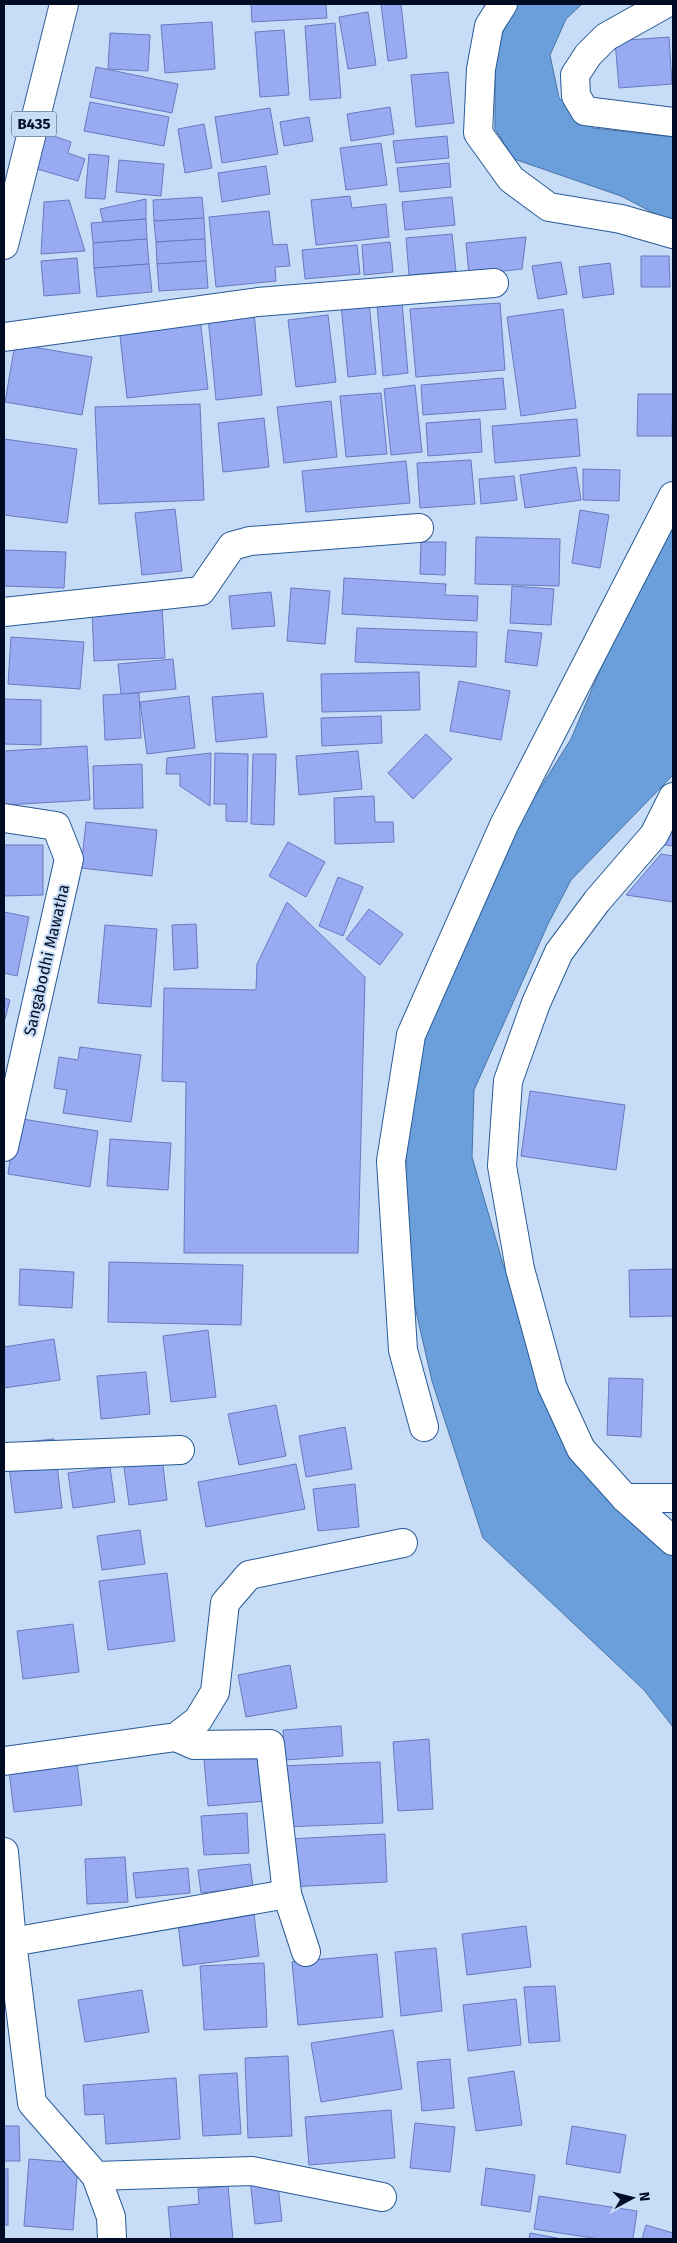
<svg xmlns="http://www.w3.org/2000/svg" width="677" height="2243" font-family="'Fira Sans',sans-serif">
	<rect width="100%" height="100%" fill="#c6dcf7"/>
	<!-- water -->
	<g fill="#6b9fdb" stroke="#4b73a4">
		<path d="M516 4H582L566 19 550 55 559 98 593 128 673 137V223L621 196 514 159 495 129V48Z"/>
		<path d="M673 519V775L571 880 548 924 474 1090 472 1157 503 1264 579 1459 673 1552V1727L644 1690 483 1538 432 1381 402 1250 409 1092 444 969 502 849 571 739 634 589Z"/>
	</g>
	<!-- building -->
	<g fill="#98aaf2" stroke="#6979bf">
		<path d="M251 4H326L327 18 252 22Z"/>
		<path d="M381 4H401L407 58 388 61Z"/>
		<path d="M368 12 376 65 348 69 339 17Z"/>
		<path d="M212 22 215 69 165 73 161 25Z"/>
		<path d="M335 23 341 98 310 100 305 26Z"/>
		<path d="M284 30 289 95 260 97 255 32Z"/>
		<path d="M110 33 150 35 148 71 108 69Z"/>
		<path d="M669 37 672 84 619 88 615 41Z"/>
		<path d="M96 67 178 84 172 113 90 97Z"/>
		<path d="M448 72 454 123 416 127 411 75Z"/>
		<path d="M90 102 169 117 164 146 84 131Z"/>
		<path d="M390 107 394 134 351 141 347 114Z"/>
		<path d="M270 108 278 154 222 163 215 117Z"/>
		<path d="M309 117 313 141 284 146 280 122Z"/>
		<path d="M204 124 212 168 185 173 178 129Z"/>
		<path d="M45 133 71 142 68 153 85 159 78 181 34 168Z"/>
		<path d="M447 136 449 158 396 163 393 141Z"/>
		<path d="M381 143 387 185 346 190 340 148Z"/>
		<path d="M89 154 109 156 105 199 85 198Z"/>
		<path d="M119 160 164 164 161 196 116 192Z"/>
		<path d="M449 163 451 187 400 192 397 168Z"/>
		<path d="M266 166 270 194 222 202 218 173Z"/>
		<path d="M350 196 352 208 386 204 389 237 316 245 311 200Z"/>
		<path d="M202 197 204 218 154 221 153 200Z"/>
		<path d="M452 197 455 225 405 230 402 202Z"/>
		<path d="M146 199V219L103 222 100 209Z"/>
		<path d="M69 200 85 251 41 254 44 202Z"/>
		<path d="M269 211 273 245 287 244 290 266 275 267 276 281 216 287 209 217Z"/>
		<path d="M204 218 205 239 156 242 154 221Z"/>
		<path d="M146 219 147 239 93 243 91 223Z"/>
		<path d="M452 234 456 271 409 275 406 238Z"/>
		<path d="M526 237 522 269 469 275 466 243Z"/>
		<path d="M147 239 149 264 94 268 93 243Z"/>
		<path d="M205 239 206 261 157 264 156 242Z"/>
		<path d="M390 242 393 272 364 275 362 245Z"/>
		<path d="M357 245 360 274 305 279 302 250Z"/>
		<path d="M641 256H669L670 287H641Z"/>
		<path d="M77 258 80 293 44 296 41 261Z"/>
		<path d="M206 261 208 288 159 291 157 264Z"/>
		<path d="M561 262 567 294 538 299 532 266Z"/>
		<path d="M610 263 614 294 583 298 579 267Z"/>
		<path d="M149 264 152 292 97 297 94 268Z"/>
		<path d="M369 302 376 374 348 377 341 305Z"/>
		<path d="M402 302 408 373 383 376 377 305Z"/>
		<path d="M500 303 505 370 416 377 410 309Z"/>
		<path d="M563 309 576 408 521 416 507 317Z"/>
		<path d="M254 313 262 395 216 400 208 317Z"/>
		<path d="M328 315 336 382 296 387 288 320Z"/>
		<path d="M200 318 208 389 127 398 119 327Z"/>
		<path d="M15 344 92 357 82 415 5 402Z"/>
		<path d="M503 378 506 409 423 415 421 385Z"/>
		<path d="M415 385 422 452 391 455 384 389Z"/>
		<path d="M381 393 387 454 346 457 340 396Z"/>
		<path d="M638 394H673L672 436H637Z"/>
		<path d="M331 401 337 457 284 463 277 407Z"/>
		<path d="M200 404 204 500 99 504 95 407Z"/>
		<path d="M264 418 269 467 223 472 218 423Z"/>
		<path d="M480 419 482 452 428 456 426 423Z"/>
		<path d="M577 419 580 456 495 463 492 426Z"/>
		<path d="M4 439 77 449 67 523 4 515Z"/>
		<path d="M471 460 475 504 420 508 417 463Z"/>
		<path d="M406 461 410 503 306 512 302 471Z"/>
		<path d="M576 467 581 500 525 508 520 475Z"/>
		<path d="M583 469 620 470 619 501 583 500Z"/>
		<path d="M514 476 517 500 481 504 479 479Z"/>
		<path d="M175 509 182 571 142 575 135 513Z"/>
		<path d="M580 510 609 515 600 568 572 563Z"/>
		<path d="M476 537 560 539 559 586 475 584Z"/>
		<path d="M421 542H446L445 575 420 574Z"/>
		<path d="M4 550 66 552 64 588 4 586Z"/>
		<path d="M344 578 446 584 445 595 478 596 477 621 342 614Z"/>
		<path d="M512 586 554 589 551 625 510 623Z"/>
		<path d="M291 588 330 591 325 644 287 641Z"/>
		<path d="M271 592 275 626 232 629 229 596Z"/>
		<path d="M162 606 165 658 94 661 92 609Z"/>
		<path d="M357 628 477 632 476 667 355 662Z"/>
		<path d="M508 630 542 633 537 666 505 662Z"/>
		<path d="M11 637 84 642 80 689 8 684Z"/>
		<path d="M173 659 176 689 121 694 118 664Z"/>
		<path d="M419 672 420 710 322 712 321 674Z"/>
		<path d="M459 681 510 691 501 740 450 731Z"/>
		<path d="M139 693 141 738 105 740 103 695Z"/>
		<path d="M263 693 267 737 216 742 212 697Z"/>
		<path d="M189 696 195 748 147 754 140 702Z"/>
		<path d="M4 699 41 700V745L4 744Z"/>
		<path d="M381 716 382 743 322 746 321 718Z"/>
		<path d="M426 734 452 759 413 799 388 773Z"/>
		<path d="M87 746 90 800 4 805V751Z"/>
		<path d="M358 751 362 789 299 795 296 756Z"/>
		<path d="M211 753 210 806 180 786V774H166L167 758Z"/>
		<path d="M215 753 248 754 247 822 226 821V804H214Z"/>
		<path d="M253 754H276L274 825 251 824Z"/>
		<path d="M142 764 143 808 94 809 93 766Z"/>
		<path d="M374 796 375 822H393L394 842 335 844 334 798Z"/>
		<path d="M86 822 157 830 152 876 81 868Z"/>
		<path d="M673 827V846L665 845Z"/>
		<path d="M288 842 325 862 306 897 269 876Z"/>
		<path d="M4 845H43V895L4 896Z"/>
		<path d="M661 854 673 856V902L626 895Z"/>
		<path d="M338 877 363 887 343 936 319 926Z"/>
		<path d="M287 902 365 977 358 1253H184L186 1082 162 1081 164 988 256 990 257 964Z"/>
		<path d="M369 909 403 934 380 965 346 939Z"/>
		<path d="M4 912 29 917 17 976 4 973Z"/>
		<path d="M196 924 198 968 174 970 172 925Z"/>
		<path d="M105 925 157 929 151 1007 98 1003Z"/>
		<path d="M4 998 10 1000 5 1019H4Z"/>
		<path d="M80 1047 141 1055 131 1122 63 1113 67 1090 54 1088 59 1057 78 1060Z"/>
		<path d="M530 1091 625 1105 616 1170 521 1156Z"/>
		<path d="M16 1118 98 1131 90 1187 8 1174Z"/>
		<path d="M110 1139 171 1143 168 1190 107 1186Z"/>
		<path d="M109 1262 243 1265 241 1325 108 1322Z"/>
		<path d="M20 1269 74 1272 72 1308 19 1305Z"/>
		<path d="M673 1269V1316L630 1317 629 1270Z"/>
		<path d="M208 1330 216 1397 171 1402 163 1336Z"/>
		<path d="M54 1339 60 1380 4 1388V1347Z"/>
		<path d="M146 1372 150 1414 101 1419 97 1376Z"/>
		<path d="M609 1378 643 1379 641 1437 607 1435Z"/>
		<path d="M276 1405 286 1456 239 1465 228 1414Z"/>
		<path d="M345 1427 352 1469 306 1477 299 1436Z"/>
		<path d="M54 1439 62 1508 15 1513 6 1444Z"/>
		<path d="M160 1439 167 1500 129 1505 121 1444Z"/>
		<path d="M296 1464 305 1509 206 1527 198 1482Z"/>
		<path d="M110 1467 115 1502 73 1508 68 1473Z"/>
		<path d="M355 1484 359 1527 318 1531 313 1489Z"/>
		<path d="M140 1530 145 1564 102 1570 97 1536Z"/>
		<path d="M167 1573 175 1641 108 1650 99 1581Z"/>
		<path d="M73 1624 79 1672 23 1679 17 1631Z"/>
		<path d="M290 1665 297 1708 246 1717 238 1675Z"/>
		<path d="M341 1726 343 1756 285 1760 283 1730Z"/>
		<path d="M429 1739 433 1809 398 1811 393 1742Z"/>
		<path d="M262 1754 266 1801 208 1806 204 1759Z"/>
		<path d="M76 1755 82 1805 14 1812 8 1763Z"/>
		<path d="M380 1762 383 1823 284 1827 281 1766Z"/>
		<path d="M247 1813 249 1853 204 1855 201 1816Z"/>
		<path d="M385 1834 387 1882 290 1887 288 1839Z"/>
		<path d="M125 1857 128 1902 87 1904 85 1859Z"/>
		<path d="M250 1864 253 1887 201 1893 198 1870Z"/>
		<path d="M188 1868 190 1893 136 1898 133 1873Z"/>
		<path d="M253 1906 259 1956 183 1966 177 1915Z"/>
		<path d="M526 1926 531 1967 467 1975 462 1934Z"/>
		<path d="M436 1948 442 2011 401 2016 395 1952Z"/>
		<path d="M377 1954 383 2017 298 2025 292 1962Z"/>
		<path d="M264 1963 267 2027 204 2030 200 1966Z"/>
		<path d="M555 1986 560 2041 529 2043 524 1987Z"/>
		<path d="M142 1990 149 2032 85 2042 78 2000Z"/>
		<path d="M516 1999 521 2045 468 2051 463 2005Z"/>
		<path d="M393 2030 402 2089 321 2102 311 2043Z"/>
		<path d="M288 2056 292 2136 248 2138 245 2058Z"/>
		<path d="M450 2059 454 2108 422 2111 417 2062Z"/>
		<path d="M514 2071 522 2125 476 2131 468 2078Z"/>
		<path d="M237 2073 241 2134 203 2136 199 2075Z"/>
		<path d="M176 2078 180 2139 106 2144 104 2114 85 2115 83 2085Z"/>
		<path d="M391 2110 395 2158 309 2165 305 2117Z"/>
		<path d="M415 2123 455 2127 450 2172 410 2168Z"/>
		<path d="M4 2126H19L20 2161H4Z"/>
		<path d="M572 2126 626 2135 620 2173 566 2164Z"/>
		<path d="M29 2159 78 2163 73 2230 24 2226Z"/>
		<path d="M486 2168 535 2175 530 2212 481 2205Z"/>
		<rect x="4" y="2169" width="4" height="56"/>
		<path d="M277 2177 282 2221 255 2224 250 2180Z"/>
		<path d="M228 2186 233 2239H171L168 2207 199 2204 198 2189Z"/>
		<path d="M539 2196 637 2211 633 2239H599L534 2229Z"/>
		<path d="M646 2225 673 2233V2239H642Z"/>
		<path d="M530 2233 562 2239H529Z"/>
	</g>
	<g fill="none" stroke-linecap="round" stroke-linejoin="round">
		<defs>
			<g id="street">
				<path d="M503 4 489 26 481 69 478 133 511 179 549 207 621 219 673 234"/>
				<path d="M665 4 606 37 588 55 575 75 576 96 585 111 673 122"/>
				<path d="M4 337 258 302 494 283"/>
				<path d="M4 612 201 591 232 546 250 541 419 528"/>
				<path d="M673 797 654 835 597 901 559 952 536 1003 508 1081 502 1166 520 1269 552 1386 581 1449 625 1498 673 1541"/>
				<path d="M4 818 56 826 69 859 4 1147"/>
				<path d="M424 1427 403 1350 391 1161 411 1035 504 825 673 496"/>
				<path d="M4 1457 180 1450"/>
				<path d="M625 1498H673"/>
				<path d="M176 1737 194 1745 270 1744 287 1894 306 1952"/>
				<path d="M4 1761 176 1737 198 1720 215 1692 225 1603 249 1575 403 1543"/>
				<path d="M4 1852 12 1942 32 2103 96 2176 111 2217 112 2239"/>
				<path d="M12 1942 287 1894"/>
				<path d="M96 2176 252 2171 382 2197"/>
			</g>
			<path id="primary" d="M4 245 64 4"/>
		</defs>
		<!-- street casing -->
		<use href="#street" stroke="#275b95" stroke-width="30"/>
		<!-- primary casing -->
		<use href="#primary" stroke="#275b95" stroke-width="30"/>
		<!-- street -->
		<use href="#street" stroke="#fff" stroke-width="28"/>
		<!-- primary -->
		<use href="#primary" stroke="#fff" stroke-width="28"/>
	</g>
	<g text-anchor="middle" stroke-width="4" stroke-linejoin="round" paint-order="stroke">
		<!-- shield labels -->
		<rect fill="#c6dcf7" stroke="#3b4a63" stroke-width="1" x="11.5" y="111.5" width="45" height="25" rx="4"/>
		<g font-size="15" font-weight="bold" fill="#000c23">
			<text x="34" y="129">B435</text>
		</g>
		<!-- street labels -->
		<g font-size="16" fill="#000c23" stroke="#c6dcf7">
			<text transform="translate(46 960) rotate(-77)" y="6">Sangabodhi Mawatha</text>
		</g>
	</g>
	<!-- border -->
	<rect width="677" height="2243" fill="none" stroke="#000c23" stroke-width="10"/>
	<!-- north arrow -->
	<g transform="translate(632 2198) rotate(83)" stroke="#c6dcf7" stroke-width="4" paint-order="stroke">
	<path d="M0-4L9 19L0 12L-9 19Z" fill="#000c23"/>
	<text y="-8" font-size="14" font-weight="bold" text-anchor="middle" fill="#000c23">N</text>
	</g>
</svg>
